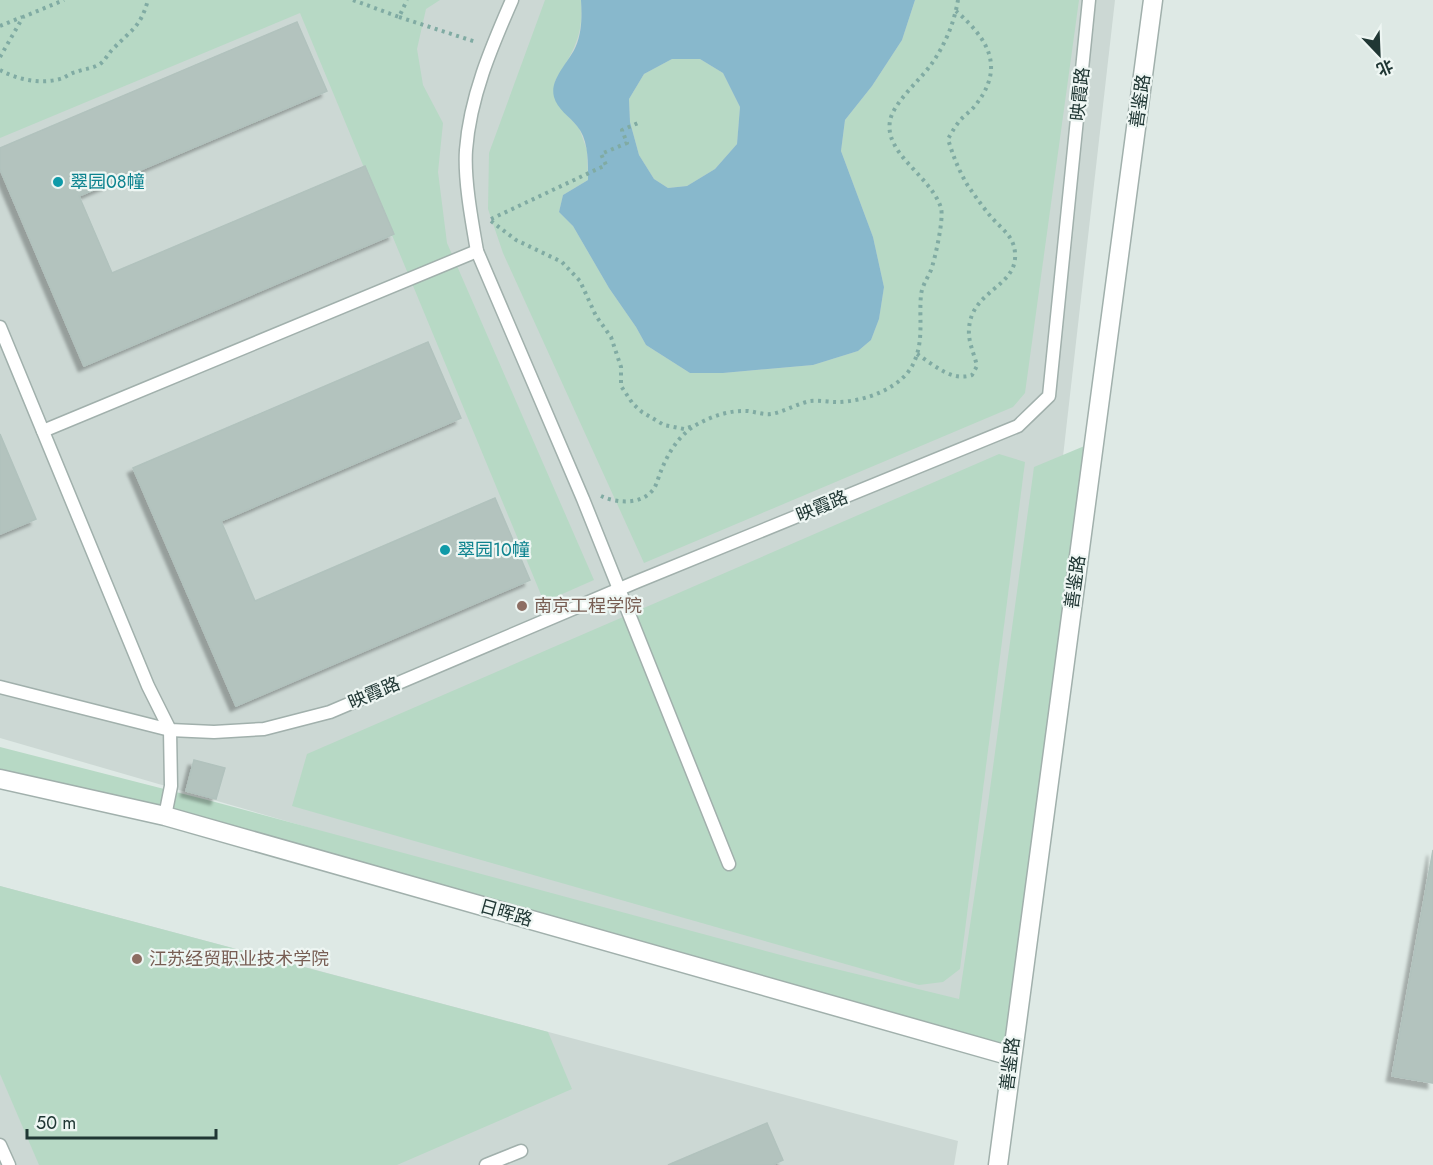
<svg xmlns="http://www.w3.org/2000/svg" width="1433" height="1165" font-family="Jost,'Noto Sans SC',sans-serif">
	<defs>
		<filter id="shadow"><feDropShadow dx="-5.5" dy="5.5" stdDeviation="1.5" flood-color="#0004"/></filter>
	</defs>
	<rect width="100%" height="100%" fill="#dee9e5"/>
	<!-- built -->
	<g fill="#ccd8d4">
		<path d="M0 0H1115L1061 474 1006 906 957 1006 917 1004 0 738Z"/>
		<path d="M0 886 958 1141 954 1165H0Z"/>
	</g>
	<!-- green -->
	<g fill="#b7d9c5">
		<path d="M0 0H440L426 9 417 49 423 85 443 123 438 172 447 243 594 580 544 602 300 13 0 138Z"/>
		<path d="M545 0H581C584 36 573 52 555 81L565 113 579 128 587 150 588 180 563 195 559 212 573 226 609 288 636 327 646 345 690 373H723L813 365 858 351 871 340 879 319 884 287 873 237 841 151 845 120 872 86 902 40 915 0H1079L1025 393 1013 407 644 563 503 253 488 209 489 153Z"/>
		<path d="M672 59H700L723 73 740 107 737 144 715 169 687 186 668 188 654 179 639 155 630 122 629 99 644 74Z"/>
		<path d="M1094 442 1011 1056 0 779V747L215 802 803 961 959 999 987 811 1034 467Z"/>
		<path d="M999 454 1025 462 960 969 943 982 919 985 292 806 307 754Z"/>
		<path d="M0 886 548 1032 572 1089 397 1165H39L0 1074Z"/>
	</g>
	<!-- water -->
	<path fill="#88b8cc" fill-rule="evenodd" d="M581 0H915L902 40 872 86 845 120 841 151 873 237 884 287 879 319 871 340 858 351 813 365 723 373H690L646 345 636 327 609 288 573 226 559 212 563 195 588 180C588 163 589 140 577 126 570 117 557 109 554 97 549 79 570 61 576 46 582 32 582 15 581 0ZM672 59H700L723 73 740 107 737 144 715 169 687 186 668 188 654 179 639 155 630 122 629 99 644 74Z"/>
	<!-- building -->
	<g fill="#b3c3be" stroke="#b1c2bd" stroke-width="1.5" filter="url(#shadow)">
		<path d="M297 22 327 91 79 196 112 273 365 166 394 234 84 366 0 169V148Z"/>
		<path d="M428 342 461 418 221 521 255 601 495 498 530 580 236 706 133 468Z"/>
		<path d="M0 434 36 519 0 534Z"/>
		<path d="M194 760 225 768 216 799 186 791Z"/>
		<path d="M1433 850V1083L1392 1076Z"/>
		<path d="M767 1123 783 1160 772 1165H668Z"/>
	</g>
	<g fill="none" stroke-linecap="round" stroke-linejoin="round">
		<defs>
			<g id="service">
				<path d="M512 0C491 48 470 97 466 150 464 180 472 222 477 251L583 499 729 864"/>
				<path d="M0 327 148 686 170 730 171 786 165 816"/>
				<path d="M43 431 477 251"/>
				<path d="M0 687 170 730 214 732 264 729 330 712 636 582 1018 426 1049 396 1089 0"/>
				<path d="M0 1145 9 1165"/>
				<path d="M486 1165 521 1151"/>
			</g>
			<g id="tertiary">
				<path d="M0 779 165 816 1011 1056"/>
				<path d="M998 1165 1153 0"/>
			</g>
		</defs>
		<!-- service casing -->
		<use href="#service" stroke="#a1b0ac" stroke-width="15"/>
		<!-- tertiary casing -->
		<use href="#tertiary" stroke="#a1b0ac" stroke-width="21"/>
		<!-- path -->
		<g stroke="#80aba3" stroke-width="4" stroke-dasharray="3 4.5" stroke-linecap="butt">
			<path d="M353 0 399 17 407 0"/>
			<path d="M399 17 476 42"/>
			<path d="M0 26 22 17"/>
			<path d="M0 57 23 17 64 0"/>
			<path d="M0 70C18 80 43 85 63 78 67 76 71 73 76 72 83 69 91 69 98 65 105 62 108 53 114 48 132 29 140 28 148 0"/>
			<path d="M491 219 606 165 601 154 627 143 622 130 638 123"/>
			<path d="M491 221 516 240 562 262 580 281 596 316 611 337 621 367V386L633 404 642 412 664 425 684 429 693 426"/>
			<path d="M917 354C934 365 952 382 972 375L977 366C974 353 968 342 969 329 971 290 1018 287 1015 253 1014 237 1003 230 993 219 984 209 976 197 968 186 959 171 953 156 948 139 951 134 954 128 958 123 962 117 969 113 974 107 1006 68 989 40 956 11"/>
			<path d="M601 496C616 503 640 505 652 491 657 486 658 477 661 471 668 453 679 435 696 425 712 416 730 410 748 411 756 412 764 415 771 414 784 412 796 404 810 401 818 400 828 402 837 402 851 402 868 398 881 392 898 384 912 373 917 354 923 335 919 315 921 295 922 286 927 279 931 270 935 259 944 219 941 208 931 176 884 154 890 121 893 103 919 81 930 66 944 47 954 24 958 0"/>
		</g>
		<!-- service -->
		<use href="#service" stroke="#fff" stroke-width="12"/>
		<!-- tertiary -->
		<use href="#tertiary" stroke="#fff" stroke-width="18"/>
	</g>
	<!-- markers -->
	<g fill="#0f9aa8" stroke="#eef6f3" stroke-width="2">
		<circle cx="58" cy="182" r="6"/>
		<circle cx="445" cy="550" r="6"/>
	</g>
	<g fill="#8d6e63" stroke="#eef6f3" stroke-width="2">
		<circle cx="522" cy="606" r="6"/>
		<circle cx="137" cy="959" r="6"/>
	</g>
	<g text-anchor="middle" stroke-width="4.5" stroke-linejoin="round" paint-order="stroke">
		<!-- street labels -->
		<g font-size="18" fill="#203734" stroke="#eef6f3">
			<text transform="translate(1080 94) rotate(-84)" y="6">映霞路</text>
			<text transform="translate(1140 101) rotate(-82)" y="6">善鉴路</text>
			<text transform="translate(822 506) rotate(-22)" y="6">映霞路</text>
			<text transform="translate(1075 582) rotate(-82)" y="6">善鉴路</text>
			<text transform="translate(374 693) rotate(-23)" y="6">映霞路</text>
			<text transform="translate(506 913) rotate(16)" y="6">日晖路</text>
			<text transform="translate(1010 1064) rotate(-83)" y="6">善鉴路</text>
		</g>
		<!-- culture labels -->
		<g font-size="18" fill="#0d838f" stroke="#eef6f3" text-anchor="start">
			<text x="70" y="188">翠园08幢</text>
			<text x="457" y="556">翠园10幢</text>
		</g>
		<!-- education labels -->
		<g font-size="18" fill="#785e54" stroke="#eef6f3" text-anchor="start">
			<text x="534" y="612">南京工程学院</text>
			<text x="149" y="965">江苏经贸职业技术学院</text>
		</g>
	</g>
	<!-- north arrow -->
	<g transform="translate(1379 54) rotate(157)" stroke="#eef6f3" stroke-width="4.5" paint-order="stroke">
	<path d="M0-4.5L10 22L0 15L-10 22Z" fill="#203734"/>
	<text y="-9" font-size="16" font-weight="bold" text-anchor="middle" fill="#203734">北</text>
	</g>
	<!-- scale -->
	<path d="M27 1129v9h189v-9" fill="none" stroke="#203734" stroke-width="3"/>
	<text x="36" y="1129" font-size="18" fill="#203734" stroke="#eef6f3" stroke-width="4.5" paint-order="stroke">50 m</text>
</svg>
